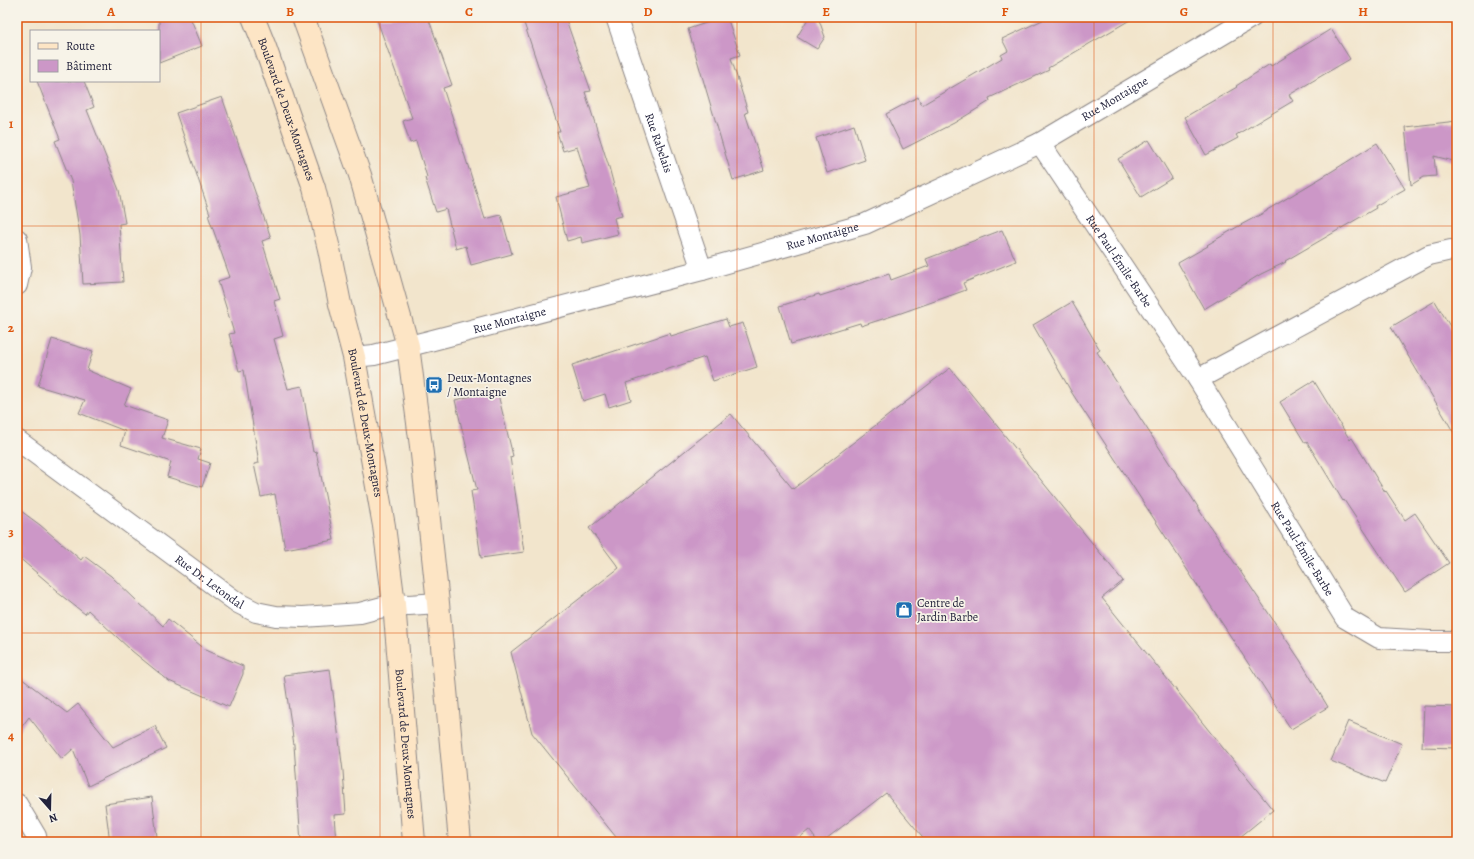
<svg xmlns="http://www.w3.org/2000/svg" width="1474" height="859" font-family="Alegreya,serif">
	<rect width="100%" height="100%" fill="#f7f3e8"/>
	<filter id="ink" filterUnits="userSpaceOnUse"><feTurbulence type="fractalNoise" baseFrequency=".025" numOctaves="2"/><feDisplacementMap in="SourceGraphic" scale="8" xChannelSelector="R" yChannelSelector="G"/><feConvolveMatrix kernelMatrix="1 2 1 2 8 2 1 2 1" color-interpolation-filters="sRGB"/></filter>
	<filter id="wash" filterUnits="userSpaceOnUse"><feTurbulence type="fractalNoise" baseFrequency=".012" numOctaves="4" result="noise"/><feDisplacementMap in="SourceGraphic" scale="16" xChannelSelector="R" yChannelSelector="G"/><feGaussianBlur stdDeviation="0.9" result="paint"/><feColorMatrix in="noise" values="0 0 0 0 0 0 0 0 0 0 0 0 0 0 0 0 0 1.4 0 .05"/><feComposite in="paint" operator="in"/></filter>
	<g filter="url(#wash)">
		<rect width="100%" height="100%" fill="#f2e5cc"/>
		<g id="blocks">
			<!-- building -->
			<g fill="#cc97c7">
				<path d="M159 17H190L202 46 159 63Z"/>
				<path d="M376 17H428L452 85 443 88 485 219 501 215 512 254 471 265 466 246 456 249 446 209 436 212 425 178 427 177 416 141 410 143 403 121 412 118Z"/>
				<path d="M541 17H565L591 91 585 92 609 167 622 216 614 218 618 234 582 243 581 237 567 241 556 197 590 188 577 147 563 151 557 132H560L524 23Z"/>
				<path d="M724 17H727L740 55 731 58 748 112 745 113 764 170 733 180 688 29Z"/>
				<path d="M809 17H818L825 37 817 49 797 37Z"/>
				<path d="M1049 17H1135L1048 68 1049 70 989 98 990 101 954 123 903 149 886 114 918 97 922 105 1002 58 1001 55 1008 51 1002 39Z"/>
				<path d="M1331 29 1350 59 1289 95 1293 101 1236 135 1238 138 1206 155 1185 117 1237 87 1236 86 1270 64 1271 66Z"/>
				<path d="M37 81H84L94 107 87 110 119 190 125 223 119 224 123 282 83 284 80 235 71 181 55 141 60 139Z"/>
				<path d="M222 97 271 238 262 241 280 299 274 301 283 336 274 339 288 389 302 386 313 452 316 451 334 540 285 549 275 494 261 497 254 464 259 463 244 370 239 371 229 334 234 333 218 281 230 277 208 215 210 214 176 113Z"/>
				<path d="M1457 121V162L1434 156 1436 176 1424 177 1411 185 1405 127Z"/>
				<path d="M854 125 865 160 827 173 816 138Z"/>
				<path d="M1149 140 1172 178 1141 197 1118 159Z"/>
				<path d="M1377 143 1405 189 1375 206 1376 208 1285 261 1286 262 1261 274 1204 309 1178 263 1208 246 1207 245 1237 227 1267 211V210L1326 175Z"/>
				<path d="M1002 230 1016 261 963 283 966 290 901 313 861 326 860 323 791 344 780 306 819 294 820 296 889 274 891 280 929 266 926 259Z"/>
				<path d="M1435 301 1457 338V438L1391 327Z"/>
				<path d="M1072 302 1100 350 1097 352 1198 507H1197L1300 660 1328 707 1291 729 1072 393 1033 325Z"/>
				<path d="M726 319 729 327 743 323 757 367 713 381 705 357 626 383 631 400 609 407 605 394 583 401 572 365 670 333 671 336Z"/>
				<path d="M52 339 93 351 87 370 131 389 124 405 168 420 162 438 201 449 198 459 210 463 202 487 167 477 171 462 121 445 125 431 79 413 85 400 38 386Z"/>
				<path d="M950 368 1123 581 1102 598 1273 810 1234 842H927L886 793 822 842H818L809 830 794 842H620L532 733 511 652 619 568 589 528 731 414 793 489Z"/>
				<path d="M1314 381 1350 440 1352 438 1385 492 1386 491 1405 520 1415 513 1449 563 1405 592 1344 500 1343 501 1307 442 1305 443 1280 402Z"/>
				<path d="M497 390 513 456 510 457 524 552 481 558 471 491 477 490 455 400Z"/>
				<path d="M17 508 40 525 81 560 84 556 111 576 163 626 168 619 206 650 243 666V674L229 707 169 681 132 651 88 610 85 614 57 592 58 591 17 556Z"/>
				<path d="M330 669 343 771 346 814 334 815 336 842H301L294 745 284 675Z"/>
				<path d="M17 675 67 713 78 704 113 747 155 726 166 748 88 786 73 749 62 759 29 717 17 733Z"/>
				<path d="M1424 706 1457 707V748L1422 747Z"/>
				<path d="M1348 721 1402 744 1385 783 1331 761Z"/>
				<path d="M152 797 157 837 121 842H110L105 804Z"/>
			</g>
		</g>
	</g>
	<g filter="url(#ink)">
		<use href="#blocks" fill-opacity="0" stroke="#8a8484" stroke-width="1"/>
		<g fill="none" stroke-linecap="round" stroke-linejoin="round">
			<defs>
				<g id="street">
					<path id="s1" d="M616 17 702 270"/>
					<path id="s2" d="M1040 143 1198 379 1345 618 1379 638 1429 641H1457"/>
					<path d="M17 239 21 267 17 285"/>
					<path id="s3" d="M354 357 374 355 433 340 702 270 865 224 1040 143 1252 17"/>
					<path d="M1198 379 1429 255 1451 250 1457 252"/>
					<path id="s4" d="M17 440 238 603 256 612 276 616 303 617 360 613 394 604 409 605 438 603"/>
					<path d="M17 804 36 836 37 842"/>
				</g>
				<g id="secondary">
					<path id="s5" d="M253 17 265 47 314 188 329 249 340 304 354 357 384 526 394 604 414 842"/>
					<path d="M303 17 360 175 408 346 422 454 438 603 460 842"/>
				</g>
			</defs>
			<!-- street casing -->
			<use href="#street" stroke="#8a8484" stroke-width="22"/>
			<!-- secondary casing -->
			<use href="#secondary" stroke="#8a8484" stroke-width="24"/>
			<!-- street -->
			<use href="#street" stroke="#fff" stroke-width="20"/>
			<!-- secondary -->
			<use href="#secondary" stroke="#fde5c5" stroke-width="22"/>
		</g>
	</g>
	<!-- grid -->
	<path fill="none" stroke="#de560e" stroke-width="1" stroke-opacity="0.55" d="M201 17V842M380 17V842M558 17V842M737 17V842M916 17V842M1094 17V842M1273 17V842M17 226H1457M17 430H1457M17 633H1457"/>
	<!-- icons -->
	<defs>
		<symbol id="bus-square" viewBox="-11 -11 22 22"><rect x="-9" y="-9" width="18" height="18" rx="4" fill="#1f6fb2" stroke="#f7f3e8"/><path d="M-5-6H5V4H4V6H2V4H-2V6H-4V4H-5ZM-3.5-4V0h7V-4ZM-3.5 1.2v1.5H-2V1.2ZM2 1.2v1.5H3.5V1.2Z" fill="#fff"/></symbol>
		<symbol id="shop-square" viewBox="-11 -11 22 22"><rect x="-9" y="-9" width="18" height="18" rx="4" fill="#1f6fb2" stroke="#f7f3e8"/><path d="M-5-2.5h2.3a2.7 3.5 0 0 1 5.4 0H5L5.5 6h-11ZM-1.5-2.5h3a1.5 2.3 0 0 0-3 0Z" fill="#fff"/></symbol>
	</defs>
	<g fill-rule="evenodd">
		<use href="#bus-square" x="424" y="375" width="20" height="20"/>
		<use href="#shop-square" x="894" y="600" width="20" height="20"/>
	</g>
	<g text-anchor="middle" stroke-width="3.5" stroke-linejoin="round" paint-order="stroke">
		<!-- street labels -->
		<g font-size="12" fill="#22223b" stroke="#f7f3e8">
			<text dy="4" stroke="none"><textPath href="#s3" startOffset="808">Rue Montaigne</textPath></text>
			<text dy="4" stroke="none"><textPath href="#s5" startOffset="98">Boulevard de Deux-Montagnes</textPath></text>
			<text dy="4" stroke="none"><textPath href="#s1" startOffset="133">Rue Rabelais</textPath></text>
			<text dy="4" stroke="none"><textPath href="#s3" startOffset="484">Rue Montaigne</textPath></text>
			<text dy="4" stroke="none"><textPath href="#s2" startOffset="142">Rue Paul-Émile-Barbe</textPath></text>
			<text dy="4" stroke="none"><textPath href="#s3" startOffset="160">Rue Montaigne</textPath></text>
			<text dy="4" stroke="none"><textPath href="#s5" startOffset="422">Boulevard de Deux-Montagnes</textPath></text>
			<text dy="4" stroke="none"><textPath href="#s2" startOffset="483">Rue Paul-Émile-Barbe</textPath></text>
			<text dy="4" stroke="none"><textPath href="#s4" startOffset="239">Rue Dr. Letondal</textPath></text>
			<text dy="4" stroke="none"><textPath href="#s5" startOffset="746">Boulevard de Deux-Montagnes</textPath></text>
		</g>
		<!-- poi labels -->
		<g font-size="12" fill="#22223b" stroke="#f7f3e8" text-anchor="start">
			<text x="447" y="382">Deux-Montagnes<tspan x="447" dy="14">/ Montaigne</tspan></text>
			<text x="917" y="607">Centre de<tspan x="917" dy="14">Jardin Barbe</tspan></text>
		</g>
	</g>
	<!-- margin -->
	<rect width="1474" height="859" fill="none" stroke="#f7f3e8" stroke-width="44"/>
	<!-- legend -->
	<rect x="30" y="30" width="130" height="52" fill="#f7f3e8" stroke="#a29fa3"/>
	<rect x="38" y="43" width="20" height="6" fill="#fde5c5" stroke="#a29fa3"/>
	<text x="66" y="50" font-size="12" fill="#22223b">Route</text>
	<rect x="38" y="60" width="20" height="12" fill="#cc97c7" stroke="#a29fa3"/>
	<text x="66" y="70" font-size="12" fill="#22223b">Bâtiment</text>
	<!-- north arrow -->
	<g transform="translate(50 809) rotate(160)" stroke="#f7f3e8" stroke-width="3" paint-order="stroke">
	<path d="M0-3L7 15L0 10L-7 15Z" fill="#22223b"/>
	<text y="-6" font-size="11" font-weight="bold" text-anchor="middle" fill="#22223b">N</text>
	</g>
	<rect x="22" y="22" width="1430" height="815" fill="none" stroke="#de560e" stroke-width="1.5"/>
	<g font-size="13" text-anchor="middle" font-weight="bold" fill="#de560e">
		<text x="111" y="16">A</text>
		<text x="290" y="16">B</text>
		<text x="469" y="16">C</text>
		<text x="648" y="16">D</text>
		<text x="826" y="16">E</text>
		<text x="1005" y="16">F</text>
		<text x="1184" y="16">G</text>
		<text x="1363" y="16">H</text>
		<text x="11" y="128">1</text>
		<text x="11" y="332">2</text>
		<text x="11" y="536">3</text>
		<text x="11" y="740">4</text>
	</g>
</svg>
